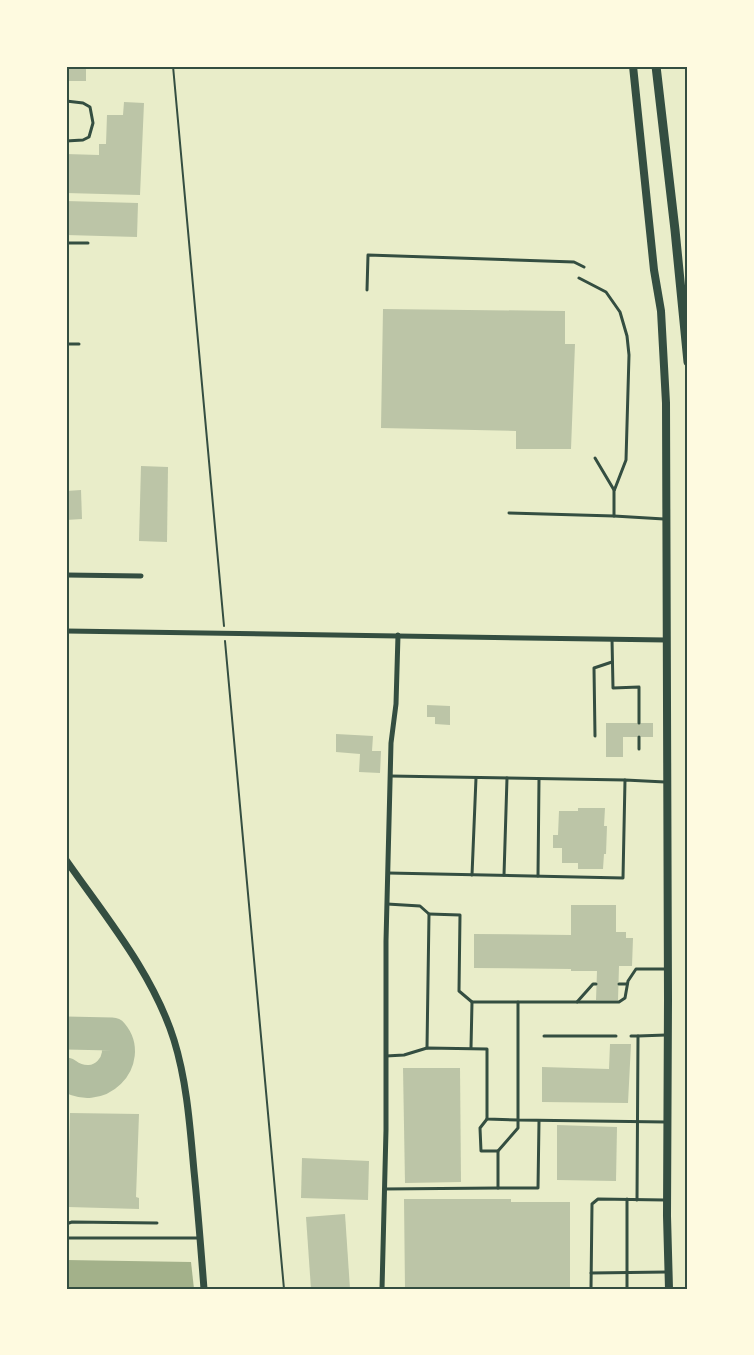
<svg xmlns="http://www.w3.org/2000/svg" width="754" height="1355" font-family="Manrope,sans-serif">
	<rect width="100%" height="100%" fill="#e9edc9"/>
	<!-- water -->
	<path fill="#a3b18a" d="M66 1260 191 1262 194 1289H66Z"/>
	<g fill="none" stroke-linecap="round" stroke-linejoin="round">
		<!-- taxiway -->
		<path stroke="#b2bea0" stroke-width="33" d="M66 1033 112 1034C133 1059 99 1098 66 1074"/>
	</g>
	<!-- building -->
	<g fill="#bcc5a7">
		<rect x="66" y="66" width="20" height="15"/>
		<path d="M124 102 144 103 140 195 66 193V154L99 155V144H106L107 115H123Z"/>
		<path d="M66 201 138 203 137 237 66 235Z"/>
		<path d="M383 309 565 311V344H575L571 449H516V431L381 428Z"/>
		<path d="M141 466 168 467 167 542 139 541Z"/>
		<path d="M81 490 82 519 66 520V491Z"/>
		<path d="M427 705 450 706V725L435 724V717H427Z"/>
		<path d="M606 723H653V737H623V757H606Z"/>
		<path d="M336 734 373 736 372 751H381L380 773 359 772 360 754 336 752Z"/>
		<path d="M578 808H605L604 826H607L606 854H604L603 869H578V863H562V848H553V835H558L559 811H578Z"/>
		<path d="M571 905H616V932H626V938H633L632 966H619L618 1000H596L597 971H571V969L474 968V934L571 935Z"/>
		<path d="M610 1044H631L628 1103 542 1102V1067L609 1069Z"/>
		<path d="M403 1068H460L461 1182 405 1183Z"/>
		<path d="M70 1113 139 1114 136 1197 139 1198V1209L68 1207Z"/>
		<path d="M557 1125 617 1127 616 1181 557 1180Z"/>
		<path d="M302 1158 369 1161 368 1200 301 1198Z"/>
		<path d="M404 1199H511V1202H570V1289H405Z"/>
		<path d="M345 1214 350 1289H311L306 1217Z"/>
	</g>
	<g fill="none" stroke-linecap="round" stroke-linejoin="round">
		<!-- path -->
		<g stroke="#344e41" stroke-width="2">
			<path d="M173 66 224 626"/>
			<path d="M225 641 284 1289"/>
		</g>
		<!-- service -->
		<g stroke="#344e41" stroke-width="3">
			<path d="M66 101 83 103 90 107 93 123 89 137 83 140 66 141"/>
			<path d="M66 243H88"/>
			<path d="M579 278 606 292 620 312 627 336 629 355 626 460 614 491V516"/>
			<path d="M367 290 368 255 574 262 584 267"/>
			<path d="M66 344H79"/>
			<path d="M595 458 614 490"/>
			<path d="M509 513 614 516 664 519"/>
			<path d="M612 639 613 688 639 687V723"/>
			<path d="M595 736 594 668 612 662"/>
			<path d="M639 749V737"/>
			<path d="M390 776 625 780"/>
			<path d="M388 873 623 878 625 780 665 782"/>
			<path d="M472 875 476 778"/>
			<path d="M504 875 507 778"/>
			<path d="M538 876 539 779"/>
			<path d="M387 904 420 906 429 914 427 1048"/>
			<path d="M429 914 460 915 459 991 472 1002 471 1048"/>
			<path d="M619 984H627"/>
			<path d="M472 1002H518"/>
			<path d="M577 1002 593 984H596"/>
			<path d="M544 1036H616"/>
			<path d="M631 1036H638"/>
			<path d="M386 1056 404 1055 427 1048 487 1049V1119L518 1120V1128L498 1151V1188H538L539 1121"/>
			<path d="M487 1119 480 1128 481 1151H498"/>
			<path d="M666 1122 518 1120V1002H619L625 998 628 981 636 969H666"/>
			<path d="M384 1189 498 1188"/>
			<path d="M637 1200 638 1036 666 1035"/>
			<path d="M66 1224 72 1222 157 1223"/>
			<path d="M66 1238H198"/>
			<path d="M591 1273 667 1272"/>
			<path d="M591 1289 592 1204 598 1199 665 1200"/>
			<path d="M627 1289V1199"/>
		</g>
		<!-- minor -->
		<g stroke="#344e41" stroke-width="5">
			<path d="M66 575 141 576"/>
			<path d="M66 631 666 640"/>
			<path d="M382 1289 386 1130V941L391 743 396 704 398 635"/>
		</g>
		<!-- tertiary -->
		<path stroke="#344e41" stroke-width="7" d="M66 860C105 916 153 973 174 1040 187 1082 190 1127 194 1171 198 1210 201 1250 204 1289"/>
		<!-- secondary -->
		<path stroke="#344e41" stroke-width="8" d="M633 66 654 270 661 311 666 403 668 1000 667 1216 669 1289"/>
		<!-- motorway -->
		<path stroke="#344e41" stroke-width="9" d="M656 66 675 230 688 362"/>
	</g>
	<!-- border -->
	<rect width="754" height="1355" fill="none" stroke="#fefae0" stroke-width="135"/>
	<rect x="68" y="68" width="618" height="1220" fill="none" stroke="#344e41" stroke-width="2"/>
</svg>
